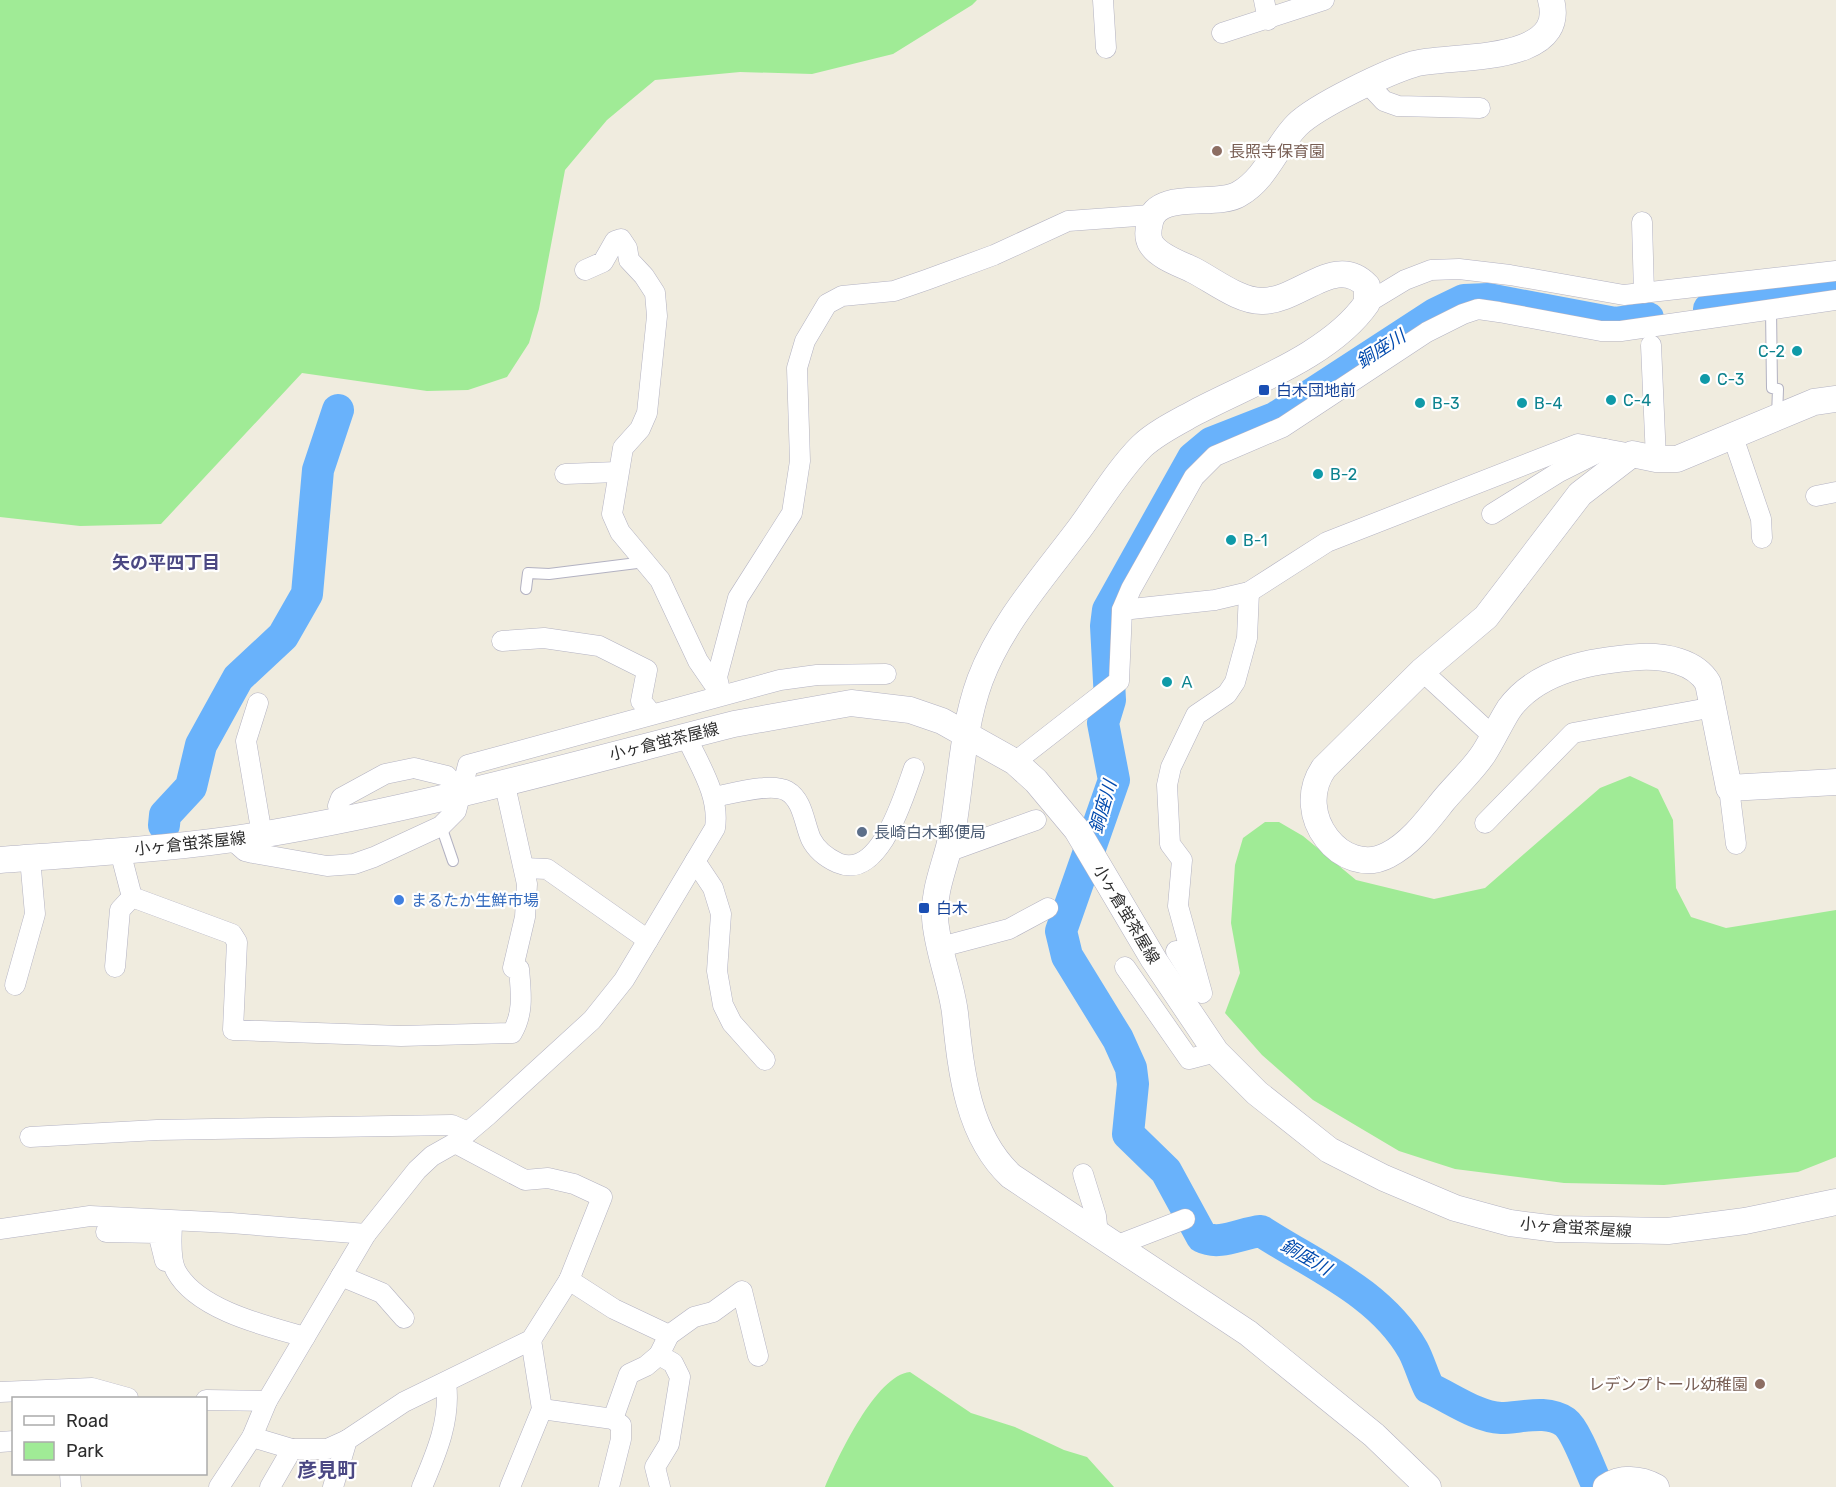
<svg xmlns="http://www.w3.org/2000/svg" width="1836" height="1487" font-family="Rubik,'Noto Sans JP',sans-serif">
	<rect width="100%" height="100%" fill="#f0ecdf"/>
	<!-- green -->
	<g fill="#a0eb96">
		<path d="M0 0H977L972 5 893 54 812 74 740 72 655 80 607 120 565 170 539 309 529 343 507 377 468 390 427 391 302 373 161 524 80 526 0 517Z"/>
		<path d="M1630 776 1658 789 1673 820 1676 888 1691 917 1726 928 1836 910V1157L1798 1172 1664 1185 1564 1183 1455 1169 1399 1151 1313 1100 1262 1055 1225 1013 1240 973 1231 923 1235 865 1243 838 1265 822H1279L1303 836 1356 880 1434 899 1485 888 1600 788Z"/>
		<path d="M910 1372 971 1413 1015 1427 1064 1450 1087 1457 1114 1487H825C838 1457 876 1375 910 1372Z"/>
	</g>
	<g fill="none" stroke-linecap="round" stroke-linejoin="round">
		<!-- river -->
		<g stroke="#69b2fb" stroke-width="32">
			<path d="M1709 309 1836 290"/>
			<path d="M164 825 165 815 191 787 201 745 238 678 283 636 307 594 318 470 338 410"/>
			<path d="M1598 1487C1591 1472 1576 1430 1565 1422 1546 1409 1521 1418 1501 1418 1477 1417 1451 1398 1429 1388 1423 1376 1419 1361 1413 1350 1380 1292 1313 1265 1261 1231 1241 1233 1220 1246 1202 1237L1166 1171 1128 1134 1133 1084 1131 1068 1118 1039 1067 956 1061 931 1114 780 1103 723 1110 700 1106 626 1108 610 1193 458 1211 443 1275 418 1435 314 1464 300 1488 299 1615 323 1648 318"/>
		</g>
		<defs>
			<g id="service">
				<path d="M1771 309 1772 388 1778 389 1777 417"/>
				<path d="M526 589 528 573 549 574 645 562"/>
				<path d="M441 826 453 861"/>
			</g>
			<g id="minor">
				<path d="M1103 0 1106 48"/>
				<path d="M1264 0 1268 20"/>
				<path d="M1222 33 1324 0"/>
				<path d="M1369 85 1384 101 1398 106 1480 108"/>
				<path d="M1642 222 1644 293"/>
				<path d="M585 270 603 262 615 241 621 239 627 248 629 260 644 276 655 293 657 316 647 413 640 429 623 448 612 514 620 532 660 580 698 661 718 690"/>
				<path d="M1367 303 1405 280 1431 270 1459 269 1510 275 1624 295 1836 271"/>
				<path d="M1651 345 1656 459"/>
				<path d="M1733 437 1761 519 1762 538"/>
				<path d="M565 474 617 472"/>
				<path d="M1816 496 1836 492"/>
				<path d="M1492 514 1559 472 1605 449"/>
				<path d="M1122 610 1131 589 1194 477 1215 456 1283 427 1427 332 1463 314 1478 309 1499 312 1601 331H1621L1836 300"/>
				<path d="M502 641 544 638 599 646 647 670 641 701 652 714"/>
				<path d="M1422 671 1494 737"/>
				<path d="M721 695 717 677 738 598 792 513 800 461 797 368 805 341 827 304 842 296 894 291 926 280 994 255 1068 221 1151 215"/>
				<path d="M258 703 246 741 262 835"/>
				<path d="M1015 762 1119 681 1122 610 1215 600 1249 592 1327 542 1578 444 1632 454"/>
				<path d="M1729 788 1736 844"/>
				<path d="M714 797C732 794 771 782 787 791 803 800 804 823 811 839 817 851 827 858 838 863 880 881 904 795 914 768"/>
				<path d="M338 806 341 798 385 774 414 768 447 776 460 792"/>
				<path d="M1485 823 1573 733 1714 707"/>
				<path d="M230 838 245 851 253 853 327 866 354 864 374 857 441 826 456 811 468 765 780 680 817 675 886 674"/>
				<path d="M120 851 132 897 232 934 237 942 233 1030 401 1036 512 1033C524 1013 521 992 519 969L513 968 525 917 527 884 504 781"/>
				<path d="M947 852 1036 820"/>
				<path d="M695 861 713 888 721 914 717 971 723 1005 732 1023 765 1060"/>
				<path d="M524 868 547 869 648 940"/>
				<path d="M941 947 1009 929 1048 908"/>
				<path d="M1176 951 1202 993 1178 906 1182 860 1170 844 1167 785 1171 767 1196 715 1227 694 1235 682 1247 638 1249 592"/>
				<path d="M115 967 120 910 132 897"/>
				<path d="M1125 967 1189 1059 1216 1052"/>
				<path d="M15 985 35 914 30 858"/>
				<path d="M30 1137 157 1130 452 1125 468 1132"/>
				<path d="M1083 1174 1096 1216 1098 1234"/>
				<path d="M172 1221C172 1235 169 1258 176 1271 197 1310 266 1326 305 1337"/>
				<path d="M0 1229 90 1216 231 1223 366 1234"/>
				<path d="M106 1232 158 1233 165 1261"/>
				<path d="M1115 1246 1185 1219"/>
				<path d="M341 1276 382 1293 404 1318"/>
				<path d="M569 1280 614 1309 669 1335 659 1355 673 1363 680 1377 669 1444 655 1467 660 1487"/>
				<path d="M669 1335 694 1317 713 1312 742 1291 758 1356"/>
				<path d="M0 1392 92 1388 128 1398"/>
				<path d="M206 1400 267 1401"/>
				<path d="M542 1409 613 1419 621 1425V1439L609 1487"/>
				<path d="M613 1419 629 1374 646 1366 659 1355"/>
				<path d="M252 1437 292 1449"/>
				<path d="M0 1442 14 1441"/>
				<path d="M70 1474 71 1487"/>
				<path d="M219 1487 252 1437 267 1401 366 1234 417 1170 432 1156 455 1143 487 1116 592 1020 624 980 715 828C720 795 699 765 686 736"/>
				<path d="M270 1487 292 1449H327L347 1440"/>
				<path d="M333 1487 347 1440 404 1402 531 1340 569 1280 602 1197 574 1184 548 1178 525 1180 455 1143"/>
				<path d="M422 1487C436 1454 451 1420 446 1383"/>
				<path d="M510 1487 542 1409 531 1340"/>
			</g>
			<g id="tertiary">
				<path d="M1836 399 1814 402 1677 459H1656L1632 454 1580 494 1486 617 1422 671 1324 768C1291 815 1343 879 1388 855 1411 843 1427 821 1443 801 1456 785 1473 770 1484 753 1493 739 1500 723 1509 709 1538 669 1594 660 1640 657 1665 656 1695 661 1708 683L1729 788 1836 782"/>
				<path d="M0 860C89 853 179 849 266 834 422 808 580 763 734 724L851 703 910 710 942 721 1015 762 1036 781 1077 830 1154 960 1216 1052 1257 1093 1329 1150 1384 1178 1455 1208 1510 1223 1557 1229 1668 1231 1745 1221 1836 1202"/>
				<path d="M1428 1487 1374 1435 1248 1333 1011 1176C967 1135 961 1070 955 1013 951 981 937 950 935 918 933 889 947 861 952 834 961 783 962 729 980 680 1001 624 1044 576 1080 528 1100 501 1118 470 1142 446 1157 432 1178 422 1196 412 1251 383 1331 355 1367 303V286C1336 253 1301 300 1263 301 1240 302 1213 280 1193 270 1181 264 1159 257 1151 244 1147 237 1148 230 1150 222 1157 189 1217 208 1239 194 1267 178 1276 146 1297 125 1316 106 1387 72 1414 64 1449 54 1569 66 1551 0"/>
				<path d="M1606 1487C1621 1477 1640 1478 1656 1487"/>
			</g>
		</defs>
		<!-- service casing -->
		<use href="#service" stroke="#b3b2c2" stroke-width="12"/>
		<!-- minor casing -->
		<use href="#minor" stroke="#b3b2c2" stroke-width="21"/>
		<!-- tertiary casing -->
		<use href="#tertiary" stroke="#b3b2c2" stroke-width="27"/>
		<!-- service -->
		<use href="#service" stroke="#fff" stroke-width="10"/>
		<!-- minor -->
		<use href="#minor" stroke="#fff" stroke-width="20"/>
		<!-- tertiary -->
		<use href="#tertiary" stroke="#fff" stroke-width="26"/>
	</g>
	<!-- markers -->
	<g fill="#8d6e63" stroke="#fff" stroke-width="2">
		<circle cx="1217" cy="151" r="6"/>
		<circle cx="1760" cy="1384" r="6"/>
	</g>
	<g fill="#0f9aa8" stroke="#fff" stroke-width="2">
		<circle cx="1797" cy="351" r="6"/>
		<circle cx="1705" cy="379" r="6"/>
		<circle cx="1611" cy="400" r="6"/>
		<circle cx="1420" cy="403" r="6"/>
		<circle cx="1522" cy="403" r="6"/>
		<circle cx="1318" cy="474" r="6"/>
		<circle cx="1231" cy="540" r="6"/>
		<circle cx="1167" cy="682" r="6"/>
	</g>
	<g fill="#1a4fb4" stroke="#fff" stroke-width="2">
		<rect x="1258" y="384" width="12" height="12" rx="3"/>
		<rect x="918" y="902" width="12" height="12" rx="3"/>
	</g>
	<circle fill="#5c6f8a" stroke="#fff" stroke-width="2" cx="862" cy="832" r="6"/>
	<circle fill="#3f7fe0" stroke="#fff" stroke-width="2" cx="399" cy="900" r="6"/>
	<g text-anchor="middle" stroke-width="4.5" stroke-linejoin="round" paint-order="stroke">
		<!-- education labels -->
		<g font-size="16" fill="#785e54" stroke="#fff" text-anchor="start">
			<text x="1229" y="157">長照寺保育園</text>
			<text x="1748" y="1390" text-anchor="end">レデンプトール幼稚園</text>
		</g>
		<!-- culture labels -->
		<g font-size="16" fill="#0d838f" stroke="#fff" text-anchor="start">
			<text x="1785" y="357" text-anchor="end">C-2</text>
			<text x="1717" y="385">C-3</text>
			<text x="1623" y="406">C-4</text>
			<text x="1432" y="409">B-3</text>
			<text x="1534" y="409">B-4</text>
			<text x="1330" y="480">B-2</text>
			<text x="1243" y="546">B-1</text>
			<text x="1179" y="688">Ａ</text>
		</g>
		<!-- transit labels -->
		<g font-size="16" fill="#164399" stroke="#fff" text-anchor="start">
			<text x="1276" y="396">白木団地前</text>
			<text x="936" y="914">白木</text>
		</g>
		<!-- street labels -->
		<g font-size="16" fill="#2d2d2d" stroke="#fff">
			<text transform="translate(664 741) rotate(-14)" y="6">小ヶ倉蛍茶屋線</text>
			<text transform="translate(190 843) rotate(-6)" y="6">小ヶ倉蛍茶屋線</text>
			<text transform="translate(1127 914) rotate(59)" y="6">小ヶ倉蛍茶屋線</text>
			<text transform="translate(1576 1227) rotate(4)" y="6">小ヶ倉蛍茶屋線</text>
		</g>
		<!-- service labels -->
		<g font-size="16" fill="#4e5e75" stroke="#fff" text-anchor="start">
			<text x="874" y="838">長崎白木郵便局</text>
		</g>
		<!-- shop labels -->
		<g font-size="16" fill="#366cbe" stroke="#fff" text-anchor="start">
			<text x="411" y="906">まるたか生鮮市場</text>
		</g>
		<!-- water labels -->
		<g font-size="18" font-style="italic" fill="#004aae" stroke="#fff">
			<text transform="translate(1381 349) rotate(-33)" y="6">銅座川</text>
			<text transform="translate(1103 807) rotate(-74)" y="6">銅座川</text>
			<text transform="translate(1306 1257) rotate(30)" y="6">銅座川</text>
		</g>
		<!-- neighbourhood labels -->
		<g font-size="18" font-weight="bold" fill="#4b4883" stroke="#fff">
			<text x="166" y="569">矢の平四丁目</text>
		</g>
		<!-- quarter labels -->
		<g font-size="20" font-weight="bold" fill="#4b4883" stroke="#fff">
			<text x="327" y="1477">彦見町</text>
		</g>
	</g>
	<!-- legend -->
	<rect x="12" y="1397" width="195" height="78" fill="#ffffff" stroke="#ababab" stroke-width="1.5"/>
	<rect x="24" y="1416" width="30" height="9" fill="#ffffff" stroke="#ababab" stroke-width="1.5"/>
	<text x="66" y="1427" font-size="18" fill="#2d2d2d">Road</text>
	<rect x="24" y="1442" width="30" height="18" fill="#a0eb96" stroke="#ababab" stroke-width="1.5"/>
	<text x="66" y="1457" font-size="18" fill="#2d2d2d">Park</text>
</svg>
